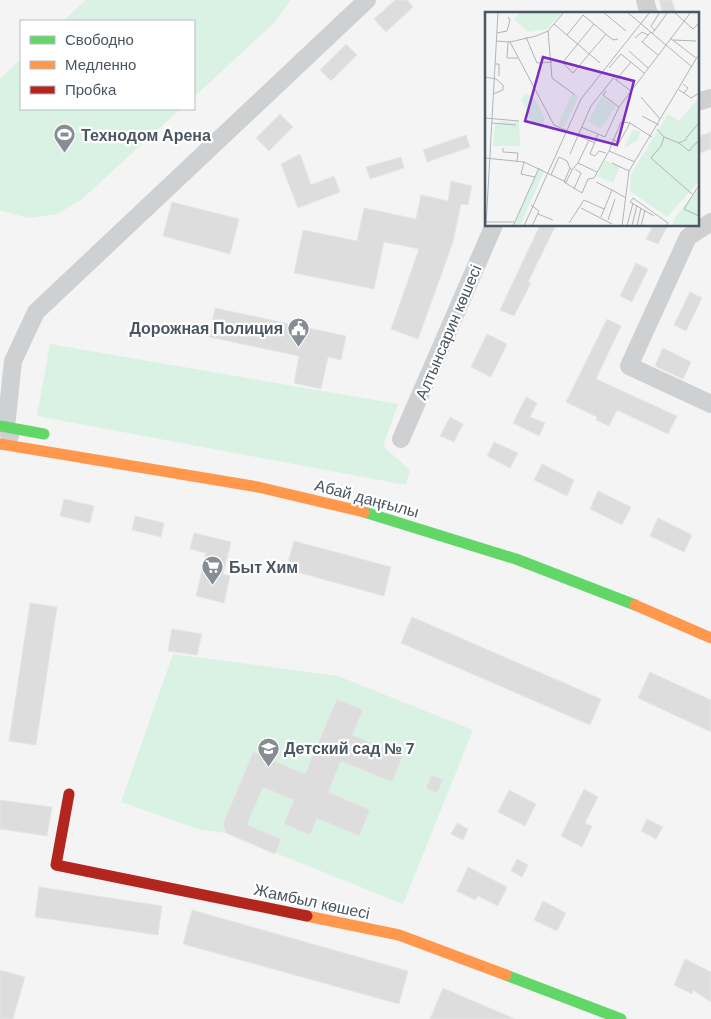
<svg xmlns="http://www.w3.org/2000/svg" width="711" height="1019" font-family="'DM Sans',sans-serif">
	<rect width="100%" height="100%" fill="#f4f4f4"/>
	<!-- green -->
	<g fill="#d9f2e3">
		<path d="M86 0H291L275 22 194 97V21H63Z"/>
		<path d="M21 59V109H180L81 200 57 214 29 218 2 211 0 210V79Z"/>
		<path d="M50 344 398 404 383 446 410 470 406 485 37 416Z"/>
		<path d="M173 654 338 676 473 730 403 904 226 833 201 830 121 802Z"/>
	</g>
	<!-- building -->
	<g fill="#ddddde" stroke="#e5e6e7">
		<path d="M395 0H407L413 7 386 32 374 19Z"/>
		<path d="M659 0H672L676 14H663Z"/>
		<path d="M346 44 357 55 331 81 320 70Z"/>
		<path d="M280 114 293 127 269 151 256 138Z"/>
		<path d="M711 132V149L697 154V137Z"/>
		<path d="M466 135 470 147 427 162 423 150Z"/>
		<path d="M300 154 311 185 334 176 340 192 298 208 281 164Z"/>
		<path d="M401 157 404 168 370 179 366 167Z"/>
		<path d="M451 181 472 186 468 205 461 204 453 242 418 339 391 329 419 249 384 242 374 289 294 273 303 230 357 241 364 208 416 219 421 195 448 201Z"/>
		<path d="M172 202 239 219 230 254 163 236Z"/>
		<path d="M540 225H556L528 282 531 283 514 316 500 310Z"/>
		<path d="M653 225H668L658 244 646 239Z"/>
		<path d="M636 263 648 269 632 302 620 296Z"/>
		<path d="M690 292 702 298 686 331 674 325Z"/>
		<path d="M215 308 346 336 341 360 328 357 321 389 294 383 299 356 209 337Z"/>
		<path d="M607 319 621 326 596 379 677 416 668 434 617 410 609 426 596 420 597 417 566 402Z"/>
		<path d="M487 334 507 344 491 377 471 367Z"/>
		<path d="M663 348 691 362 683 379 655 366Z"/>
		<path d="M526 397 537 403 530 417 545 423 539 436 513 423Z"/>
		<path d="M450 417 463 424 454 442 440 436Z"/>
		<path d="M494 442 518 453 510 468 487 456Z"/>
		<path d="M542 464 574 480 567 496 534 480Z"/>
		<path d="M598 491 631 507 622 525 590 509Z"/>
		<path d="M64 499 94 506 90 523 60 516Z"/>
		<path d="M135 516 164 523 161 537 132 530Z"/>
		<path d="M658 518 692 535 684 552 650 536Z"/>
		<path d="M194 533 231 542 223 574 230 576 224 603 196 596 206 553 190 549Z"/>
		<path d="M294 541 391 567 384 596 286 569Z"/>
		<path d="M30 603 57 607 36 745 9 741Z"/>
		<path d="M412 617 601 699 590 725 401 643Z"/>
		<path d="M172 629 202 634 197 655 168 651Z"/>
		<path d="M650 672 711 700V732L638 698Z"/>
		<path d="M337 699 363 710 352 735 403 756 392 782 341 761 328 792 370 810 359 836 317 818 310 835 284 824 294 800 263 787 247 825 281 839 275 854 226 833 223 824 253 752 305 774Z"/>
		<path d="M432 775 443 780 437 793 426 788Z"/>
		<path d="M584 789 598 797 585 823 592 826 582 847 561 836Z"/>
		<path d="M509 790 536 804 525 826 498 812Z"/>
		<path d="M0 800 52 807 47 836 0 829Z"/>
		<path d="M647 819 663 827 656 839 641 831Z"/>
		<path d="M457 823 468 829 463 840 451 834Z"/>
		<path d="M517 859 528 865 522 877 511 871Z"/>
		<path d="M468 867 507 887 498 906 478 896 475 900 457 891Z"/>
		<path d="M39 887 162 906 158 935 35 917Z"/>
		<path d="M543 901 566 913 557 931 534 920Z"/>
		<path d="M192 910 408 971 399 1004 183 944Z"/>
		<path d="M685 959 711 972V1002L693 990 692 994 674 985Z"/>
		<path d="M0 970 25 977 13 1019H0Z"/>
		<path d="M443 988 515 1019H430Z"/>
	</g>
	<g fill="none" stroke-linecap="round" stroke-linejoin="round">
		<!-- street -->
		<g stroke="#ced0d2" stroke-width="18">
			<path d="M645 0 649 14"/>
			<path d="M697 102 711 98"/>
			<path d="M711 222 688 237 629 366 711 404"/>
			<path d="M10 436 6 427 13 361 36 312 367 0"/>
			<path d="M401 439 494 225"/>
		</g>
		<!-- fast -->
		<g stroke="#63d668" stroke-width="11">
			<path d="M0 426 44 434"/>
			<path d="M364 512 516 559 635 605"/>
			<path d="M506 975 621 1019"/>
		</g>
		<!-- slow -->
		<g stroke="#ff974d" stroke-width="11">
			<path d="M0 444 258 487 364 512"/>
			<path d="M635 605 711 638"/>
			<path d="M307 916 399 935 506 975"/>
		</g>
		<!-- jam -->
		<path stroke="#b3261e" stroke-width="11" d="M69 794 56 865 307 916"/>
	</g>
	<!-- icons -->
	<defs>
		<symbol id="stadium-pin" viewBox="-11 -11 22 30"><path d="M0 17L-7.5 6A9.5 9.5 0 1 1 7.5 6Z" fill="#868d94" stroke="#fff"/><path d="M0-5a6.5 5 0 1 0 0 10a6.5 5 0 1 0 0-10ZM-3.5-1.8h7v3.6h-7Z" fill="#fff"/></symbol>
		<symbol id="civic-pin" viewBox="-11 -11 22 30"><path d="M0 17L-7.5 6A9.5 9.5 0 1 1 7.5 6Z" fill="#868d94" stroke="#fff"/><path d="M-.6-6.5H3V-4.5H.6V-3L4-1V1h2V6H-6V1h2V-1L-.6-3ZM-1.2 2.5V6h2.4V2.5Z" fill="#fff"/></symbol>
		<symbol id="supermarket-pin" viewBox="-11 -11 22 30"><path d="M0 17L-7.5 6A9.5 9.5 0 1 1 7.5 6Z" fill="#868d94" stroke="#fff"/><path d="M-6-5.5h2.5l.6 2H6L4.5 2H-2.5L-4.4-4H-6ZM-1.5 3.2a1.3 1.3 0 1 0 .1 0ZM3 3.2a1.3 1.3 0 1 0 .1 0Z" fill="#fff"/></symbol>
		<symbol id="school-pin" viewBox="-11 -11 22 30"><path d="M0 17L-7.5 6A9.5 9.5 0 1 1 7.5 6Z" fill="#868d94" stroke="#fff"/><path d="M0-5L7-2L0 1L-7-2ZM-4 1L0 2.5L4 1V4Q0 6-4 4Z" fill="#fff"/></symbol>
	</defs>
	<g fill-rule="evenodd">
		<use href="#stadium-pin" x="52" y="122" width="25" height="34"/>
		<use href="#civic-pin" x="286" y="316" width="25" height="34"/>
		<use href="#supermarket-pin" x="200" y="554" width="25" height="34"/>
		<use href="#school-pin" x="256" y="736" width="25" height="34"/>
	</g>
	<g text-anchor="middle" stroke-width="4.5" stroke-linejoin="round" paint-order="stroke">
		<!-- poi labels -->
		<g font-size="16" font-weight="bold" fill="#4a5661" stroke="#fff" text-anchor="start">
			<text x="81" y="141">Технодом Арена</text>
			<text x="283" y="334" text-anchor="end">Дорожная Полиция</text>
			<text x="229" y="573">Быт Хим</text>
			<text x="284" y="754">Детский сад № 7</text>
		</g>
		<!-- street labels -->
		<g font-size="16" fill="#4a5661" stroke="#fff">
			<text transform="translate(448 332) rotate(-67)" y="6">Алтынсарин көшесі</text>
			<text transform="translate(367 498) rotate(15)" y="6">Абай даңғылы</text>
			<text transform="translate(312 901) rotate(12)" y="6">Жамбыл көшесі</text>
		</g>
	</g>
	<!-- overview -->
	<g transform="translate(485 12)">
		<rect width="214" height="214" fill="#f4f4f4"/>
		<path d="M35 0H77L62 17 43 20 29 7ZM40 82 47 83 60 106 57 115 48 112 36 88ZM86 83 94 84 79 115 73 113ZM117 84 131 94 115 117 103 109ZM214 86V169L182 205 145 179 146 162 183 102 194 109ZM15 109 34 110 35 134H8L10 112H14ZM148 117 156 120 153 128 139 136ZM120 148 135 155 128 171 112 164ZM54 156 59 159 35 214H28ZM214 176V214H188L189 207Z" fill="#d9f2e3"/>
		<path fill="none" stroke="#b0b5b9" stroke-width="1" d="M118 0 141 19M142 0 207 55M189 0 208 17 214 11M69 12 115 51M63 19 67 66 90 83M170 19 166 14 175 0M166 20 157 30 173 43M12 21 22 19 25 8 23 5M167 22 183 0M82 23 98 3 128 28 133 27M41 25 52 51 67 50M150 26 157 20 163 23M185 26 211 46M188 28 211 29M11 29 25 30 51 24 63 19 79 0M23 30 22 46H33M25 30 69 113 110 131M144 39 163 56M75 48 88 61 121 22M78 50 109 12M10 52H14V64M124 56 136 42 159 61M0 65 11 67 18 73V78L8 82M130 67 146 79M131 68 146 50M194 78 199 81 203 76 198 72M121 79 118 83 134 95M199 81 206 86 214 81M156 85 175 107M157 104 174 113M0 106 34 109M7 111 31 113M96 115 120 125 134 95 206 0M172 117 179 125 194 131 202 127M113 122 105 142 110 144 114 139 121 141M179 125 176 134 166 146 207 182M201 126 214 111M127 127 134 131 145 111M194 131 204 139 214 128M18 136V140L33 141 32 149M124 139 136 110 145 111 167 125M85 142 106 94 130 64M0 146 39 150 81 170 87 158 85 156M39 150 36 162 50 165M93 151 104 128M127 151 144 159M87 158 93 151 112 160M66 163 74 145 82 149 85 156 79 170 97 181 103 167 109 166 124 139 150 150M111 170 127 178M214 173 199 197 214 204M89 177 96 161 90 157M145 190 148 186 183 211 181 214M145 190 169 204M46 193 54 199 47 214M96 196 127 212M53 202 68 208M116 205 127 178 141 186M123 208 130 187M1 210H29M84 211 99 188 119 197M1 214 13 0M28 214 54 156M39 214 96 87 165 0M137 214 144 159 214 42M142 214 148 191M147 214 152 193M152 214 156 196M156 214 160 198"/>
		<path fill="#7b2cbf" fill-opacity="0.15" stroke="#7b2cbf" stroke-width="2.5" d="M58 45 149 69 132 133 40 109Z"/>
		<rect width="214" height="214" fill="none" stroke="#4a5661" stroke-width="2.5"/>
	</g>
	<!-- legend -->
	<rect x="20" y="20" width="175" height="90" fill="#ffffff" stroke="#b7bbc0"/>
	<rect x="30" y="36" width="25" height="8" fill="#63d668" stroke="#b7bbc0"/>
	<text x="65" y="45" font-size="15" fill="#4a5661">Свободно</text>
	<rect x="30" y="61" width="25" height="8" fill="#ff974d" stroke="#b7bbc0"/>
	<text x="65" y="70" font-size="15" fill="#4a5661">Медленно</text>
	<rect x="30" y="86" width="25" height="8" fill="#b3261e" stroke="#b7bbc0"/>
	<text x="65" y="95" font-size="15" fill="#4a5661">Пробка</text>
</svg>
